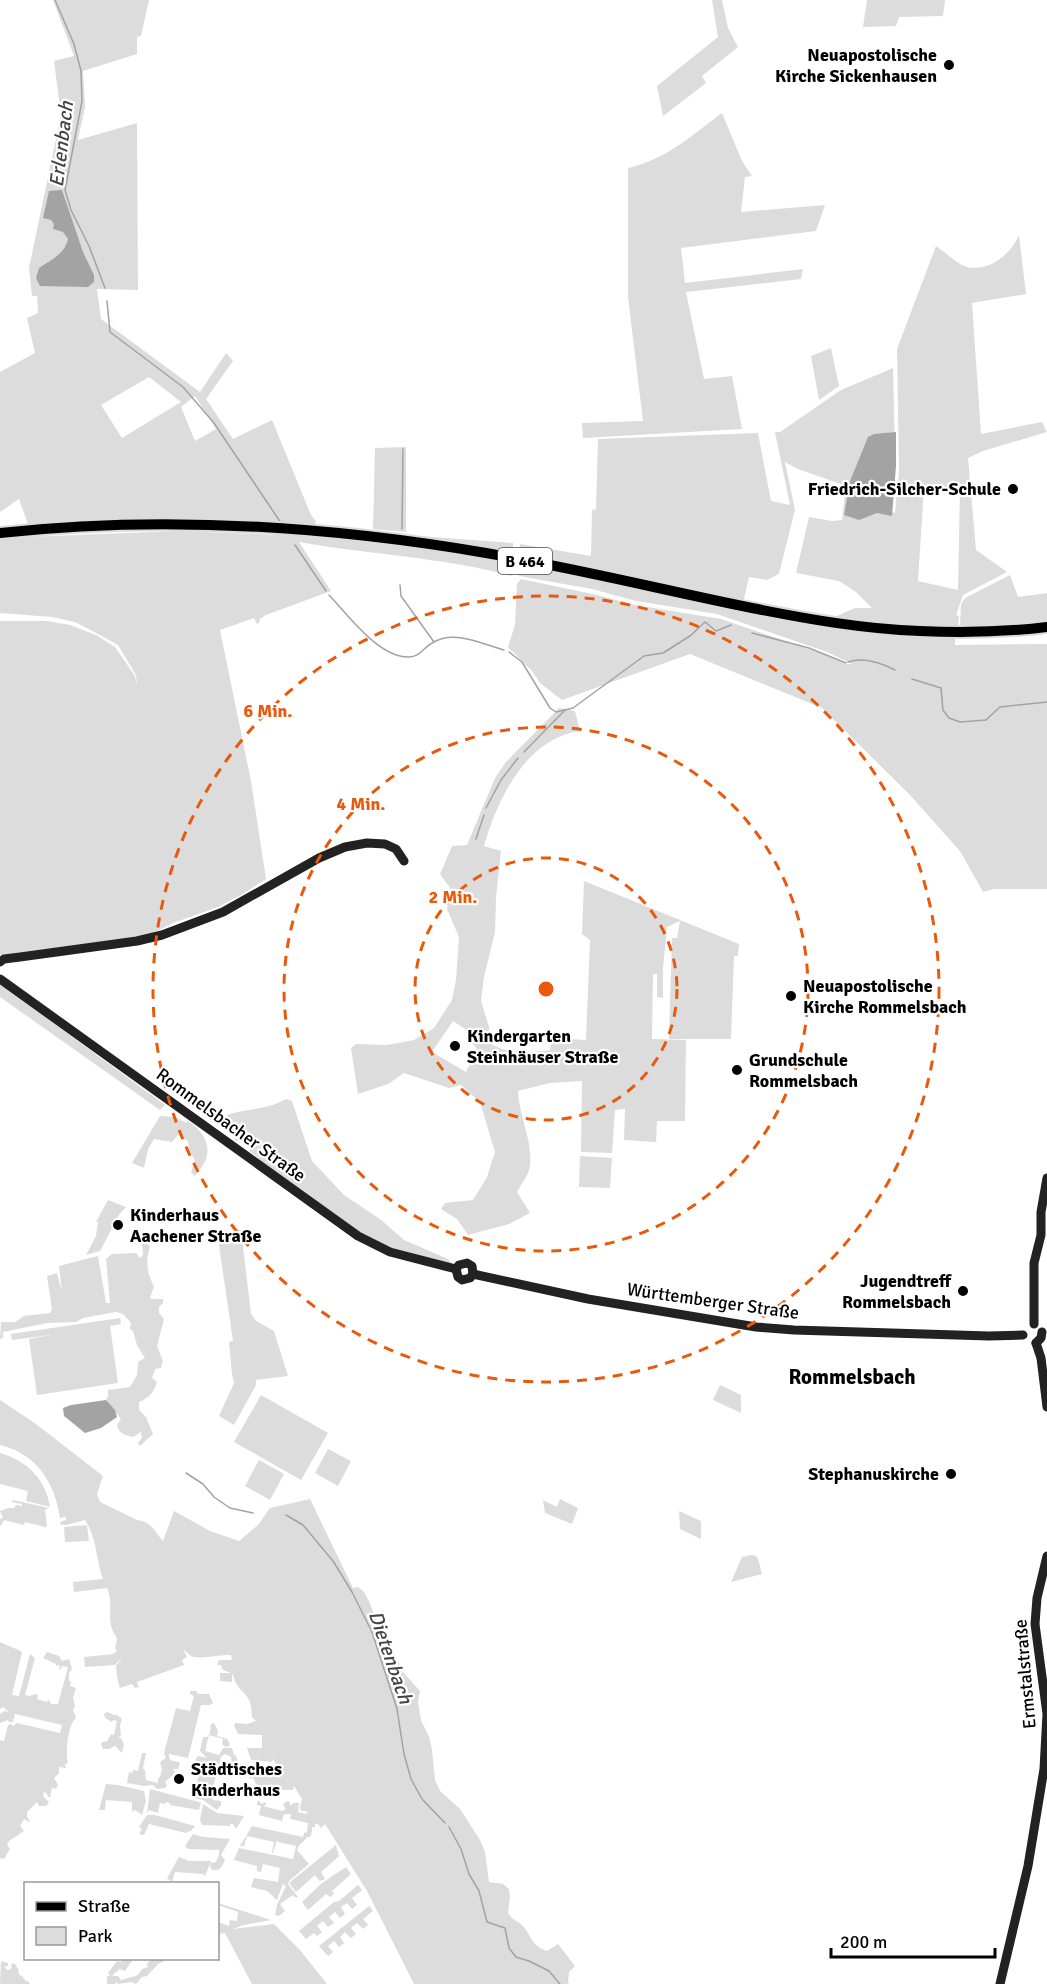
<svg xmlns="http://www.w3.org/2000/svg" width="1047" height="1984" font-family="Signika,sans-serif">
	<rect width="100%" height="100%" fill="#fff"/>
	<!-- green -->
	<g fill="#dcdcdc" fill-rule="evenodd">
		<path d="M53 0H149L141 36 137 37V54L83 71 85 107 78 140 137 123 138 290 97 289 101 319 200 392 226 353 233 361 206 399 233 439 272 420 311 515 316 521 314 526 114 521 28 524 19 499 0 512V372L35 353 27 318 38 313 37 296H32L29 268 61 115 54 61 74 56ZM149 377 181 402 122 438 101 405ZM195 396 216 429 195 441 181 407Z"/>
		<path d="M712 0H722L728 28 738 47 702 76 706 83 663 116 657 86 718 37Z"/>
		<path d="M867 0H945L943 16 899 17 896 26 863 27Z"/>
		<path d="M722 113 742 161 752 176 745 177 741 212 825 205 816 231 681 248 685 283 803 269 801 279 686 292 704 379 732 376 742 429 583 438 582 423 643 421 628 297V168C667 159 691 136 722 113Z"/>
		<path d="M1019 235 1026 294 972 303 981 434 1042 422 1047 432 983 451 968 458 976 550 1007 572 963 595 956 615 959 616 958 627 869 622 832 618 855 608H872L856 592 839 581 796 573 809 517 832 521 842 520 846 486 798 469 785 462 795 510 779 574 767 580 749 577 743 603 519 554 520 544 591 556 592 510 596 509 598 439 758 433 771 501 790 505 775 432H780L841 390 893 368 895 451 892 512 895 513 899 471 897 349 936 246C945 252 957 264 967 267 990 272 1011 254 1019 235ZM924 488H960L958 590 918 581Z"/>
		<path d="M831 348 839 386 819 400 811 356Z"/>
		<path d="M406 447V532L373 529 375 448Z"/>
		<path d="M179 531 327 537 415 547 513 563 512 576C442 557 371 555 299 542L331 591 266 615 260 619 259 623 257 624 254 618 220 630 251 781 266 879 241 895 218 907 173 923 137 941 128 938 0 955V621H47L70 625 96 635 115 647 135 676 137 687 136 675 118 645 98 634 75 622 52 617 0 613V538Z"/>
		<path d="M418 536 513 543V553L418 539Z"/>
		<path d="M519 564 817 625 870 633 955 638V645L1047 644V889H994L983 892 960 851 909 794 822 708 690 654 562 700 540 683 532 671 508 647 515 625 517 584 521 579 597 595 635 605 721 619 832 657 845 664H852L827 652 717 614 636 601 592 589 519 576Z"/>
		<path d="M1010 575 1018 597 1047 593V622L1006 626H960L961 604 965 598Z"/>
		<path d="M559 708 575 711 580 731C526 738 497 800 484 846L501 851 496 898 495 932 484 977 481 1001 489 1027V1043C509 1055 529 1053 550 1050L552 1038 586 1040 590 940 582 934 584 881 739 944 738 956H734L731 1039H669L672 938H677L680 921 667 927 663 968V998L657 997V974H653L652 1039 686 1040 685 1121H657L656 1142 624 1140 625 1109 615 1110 612 1153 581 1152 582 1081 550 1083 518 1091C519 1116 533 1141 530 1166 529 1175 521 1184 517 1192L530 1213 509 1224 468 1235 457 1219 441 1209 445 1203 473 1200 487 1177 495 1152 480 1102 461 1085 449 1088 404 1073 388 1084 358 1094 351 1048 356 1044 387 1045 414 1040 434 1028 452 1000 456 980 459 937 447 909 450 888 440 874 452 846 467 845 495 778 506 762ZM453 1021 465 1029 471 1042 477 1049 466 1072 432 1052Z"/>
		<path d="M0 985 4 987 165 1105 160 1110 0 997Z"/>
		<path d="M286 1099 292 1101 312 1161 344 1195 380 1219 404 1240 448 1259 456 1269 390 1252 256 1164 259 1158 249 1151 251 1146 235 1140 227 1115C248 1108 267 1110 286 1099Z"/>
		<path d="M160 1116 176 1117 186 1123 188 1121C200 1128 212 1144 206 1159 204 1165 199 1170 195 1176L191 1172 195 1161 189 1149 188 1141 178 1135 172 1142 154 1139 148 1149 144 1168 132 1163Z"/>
		<path d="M580 1156 612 1158 610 1188 579 1187Z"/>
		<path d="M108 1200 126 1207 119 1215 100 1251 86 1255 96 1236 98 1222H96Z"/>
		<path d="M241 1230 251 1314 256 1321 274 1331 288 1376 256 1380V1385L234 1425 219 1416 234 1383 232 1374 229 1342 233 1341 217 1232Z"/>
		<path d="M147 1242 150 1247C145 1262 147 1273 154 1286L150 1298 153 1299H163V1303L159 1307V1313L164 1319 157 1346 163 1361 161 1368 155 1369 152 1378 157 1382C154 1392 149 1398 139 1402V1410L146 1417 153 1434 140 1446 138 1443 142 1438 141 1432 133 1437C126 1436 118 1433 117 1425L121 1419 106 1400 108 1396V1390L130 1387 137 1375 138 1362 145 1358 137 1345 133 1331 130 1329 131 1323 123 1314 116 1312 83 1318 76 1322 47 1323 3 1332V1338L0 1339 1 1322H15L24 1316 50 1313 52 1309 47 1276 57 1273 62 1292 59 1266 98 1256 106 1303H110L106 1259 112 1254 136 1253 140 1258 143 1255 142 1243Z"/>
		<path d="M120 1318 121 1324 110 1326 118 1383 37 1395 29 1339 51 1335 12 1340 11 1334Z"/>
		<path d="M720 1385 741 1395V1413L713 1400Z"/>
		<path d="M261 1395 328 1433 301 1480 234 1442Z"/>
		<path d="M0 1400 36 1424 103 1476 97 1494 100 1502 137 1520C151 1521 155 1532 163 1541L174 1511 210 1531 239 1541 258 1525 270 1508 310 1499 353 1588 358 1587 364 1592 369 1601 382 1635 393 1650 403 1672 420 1691 418 1702 421 1720 429 1737 432 1749 435 1780 440 1791 460 1809 480 1840 485 1852 489 1882 503 1884 509 1889 510 1897 508 1913C512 1920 518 1921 523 1926 533 1938 531 1945 547 1951L558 1944 575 1966 569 1972 568 1983 570 1984H414L367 1891 325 1824 321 1828 318 1824H315V1827H312V1832L310 1837H307L303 1842 300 1844 297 1850 309 1864 289 1881 288 1884 298 1897 296 1898 293 1895 280 1904 285 1911 279 1916 275 1915 277 1905 286 1886 283 1884 277 1900 267 1891 251 1887 254 1878 278 1882 280 1868 263 1864 261 1872 257 1871V1866L234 1860 239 1848 293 1859 296 1846 278 1842 277 1840 273 1853H272L274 1842 247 1836 244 1846H240L252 1826 303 1837 304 1833 307 1832 308 1823 290 1819 291 1814H284L282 1821 259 1815 261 1806 257 1805V1802L260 1801 261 1804 266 1802V1805L263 1806 282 1811 286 1809 283 1805 286 1801 290 1802V1806L293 1803H299L298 1812 308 1814 306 1811H301L300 1807 302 1799 294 1786 293 1790 258 1789 253 1778 250 1779 248 1774 282 1775 273 1759 272 1762 251 1760 247 1748H262V1735L238 1734 234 1725 235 1723 247 1724 256 1721 252 1717C252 1689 238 1696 233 1675L232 1674V1682L220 1681V1673H231L223 1670 221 1665H217L219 1660H232L231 1655C220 1654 199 1660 191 1656 188 1654 186 1651 183 1649L187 1657 182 1660 184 1665 137 1682 139 1687 135 1688 132 1684 120 1688C117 1680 117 1674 116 1666L123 1656 115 1665 85 1667 84 1657 113 1654 117 1651 115 1649 117 1638C104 1621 115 1606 107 1588L74 1592 73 1582 103 1579C95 1556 98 1541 85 1520L66 1525H61L60 1522 66 1520V1517L60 1518C55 1483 37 1454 0 1445Z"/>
		<path d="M328 1449 351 1461 338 1486 315 1473Z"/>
		<path d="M0 1453C26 1460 46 1479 50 1507L26 1501 28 1491 0 1484Z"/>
		<path d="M259 1460 284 1474 270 1500 245 1486Z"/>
		<path d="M560 1499 578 1508 572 1524 545 1513 543 1500 557 1507Z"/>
		<path d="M13 1500 49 1508 45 1510 47 1526 45 1527 25 1522 24 1525 4 1520 0 1527V1519L3 1518 0 1511 8 1508H14L16 1505 22 1506V1504L12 1502Z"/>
		<path d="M679 1511 701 1521V1539L680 1529Z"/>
		<path d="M87 1525 89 1541 65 1542 64 1527Z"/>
		<path d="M751 1555 756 1556 758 1559 762 1574 731 1582 742 1557Z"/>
		<path d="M0 1642C9 1646 15 1648 22 1652L12 1695 19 1696 30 1654 35 1658 25 1695 30 1696 35 1694 38 1695 37 1699 46 1702 49 1700 51 1704H58L68 1667 62 1666 61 1669H59L60 1665 56 1666V1664L43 1658 47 1652 59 1656 62 1661 69 1659 72 1669 69 1673V1681L71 1682 70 1686 76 1688 73 1698 75 1706 73 1710 76 1718C68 1724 65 1754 68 1763L65 1764 66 1768 59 1767V1773L54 1778 58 1785 56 1789 52 1788 50 1797H48L47 1794 44 1792 43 1796 49 1802 46 1806H39L37 1802 27 1812V1817L30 1821 29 1822 24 1819 20 1826 24 1831 9 1841 7 1845 10 1849 4 1859 0 1858V1740L4 1741 8 1725 11 1724 13 1726 17 1723 60 1733 62 1725 15 1714 13 1722H9L8 1720 0 1723V1714L4 1711 9 1712 3 1707 0 1709Z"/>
		<path d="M190 1691H196L198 1694H209L213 1703 210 1705H201L188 1758 169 1754C168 1763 175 1760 180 1763L178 1769H172L175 1771 173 1775 165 1782 167 1785 165 1788 157 1789 153 1785 144 1786 127 1783 129 1772 132 1773 133 1770 138 1771 142 1753H146L143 1768 145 1770 146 1780 158 1783V1778L160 1777 162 1769 160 1762 166 1758 164 1753 176 1708 190 1711 194 1696 190 1694Z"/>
		<path d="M107 1712 114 1715H117L122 1719 120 1725 121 1735 118 1738H121L124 1744 122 1753 115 1746 109 1749H103L101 1745 102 1742 107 1741 111 1734 114 1735 117 1721 113 1720 112 1722 105 1718 104 1714Z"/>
		<path d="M214 1723 218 1731 217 1736 227 1739 230 1744 228 1747 224 1746 222 1744 223 1739 209 1735 205 1751 219 1755 223 1748H232L234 1755 236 1756 238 1762 232 1764 231 1757 225 1754 221 1757 212 1791 209 1789 206 1791 208 1794 214 1792 212 1800 221 1801V1805L217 1810 203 1800 194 1798 200 1769 199 1766 196 1765 194 1762 198 1756 207 1758 200 1751 203 1737H207L210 1733 211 1724Z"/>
		<path d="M106 1784 118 1785 144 1791 146 1801 142 1815 135 1810 132 1812V1802L106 1800 105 1810H99Z"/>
		<path d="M150 1789 199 1802 201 1803 199 1810 170 1805V1803L166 1802 165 1804 160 1803 158 1813 149 1810 147 1813Z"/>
		<path d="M203 1804 217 1813 244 1816 236 1829 233 1824H230V1826L202 1825 200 1820Z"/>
		<path d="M147 1815H155L195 1826 190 1832 188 1831 186 1833 149 1824 144 1835 139 1834 142 1829 139 1827Z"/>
		<path d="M193 1834 204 1837 230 1839 221 1855 225 1860C222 1866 220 1873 211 1869L210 1864 205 1876 203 1874 175 1872 172 1882 167 1878 179 1857 189 1861H211V1863L216 1862 219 1855V1849L216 1850 188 1849 185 1846Z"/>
		<path d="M336 1845 339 1856 321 1872 325 1879 320 1881 315 1875 296 1892 290 1884V1882Z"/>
		<path d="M346 1867 351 1874 332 1891 334 1894 330 1897 326 1894 308 1910 302 1902 322 1883Z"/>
		<path d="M358 1885 362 1890 352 1898 357 1905 352 1909 347 1903 341 1907 345 1914 340 1918 335 1912 329 1917 334 1923 328 1927 323 1921 317 1926 322 1932 317 1936 314 1933 306 1939 299 1931 334 1902 339 1901Z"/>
		<path d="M218 1903 271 1920 244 1925 233 1929 274 1924 300 1950 327 1984H252L225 1933 220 1934 218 1936V1922L229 1926 230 1920 237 1921 238 1912 218 1905Z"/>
		<path d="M369 1906 373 1911 363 1919 368 1925 363 1929 357 1923 351 1928 356 1934 351 1938 345 1932 340 1937 344 1943 339 1947 334 1941 328 1946 333 1952 328 1956 319 1946Z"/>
		<path d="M123 1959H133L125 1971 119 1969 118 1971 114 1973 113 1976H118L121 1980 138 1975 142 1969 148 1967 147 1964 151 1959H168L158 1964 147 1976 142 1977 136 1984 131 1982 118 1984 116 1982 115 1984H107V1976H110L108 1973 117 1961 121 1962Z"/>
		<path d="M1 1961 8 1963V1966L4 1967 8 1970 12 1968 11 1965 13 1963 17 1966 16 1967 18 1968 19 1975 22 1976 26 1981H28L30 1984H0Z"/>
	</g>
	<!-- water -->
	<g fill="#a3a3a3">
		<path d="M62 190 83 252 94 275V282L88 287 40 286 36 278 39 268C51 260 65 254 68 239L63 232 53 229 54 224 51 220 43 218 49 191Z"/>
		<path d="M896 432V466L892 516 877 513 859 520 844 515 850 481 868 437 874 434Z"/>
		<path d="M106 1400 115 1410 117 1417 101 1428 85 1433 64 1416 63 1408 71 1405Z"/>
	</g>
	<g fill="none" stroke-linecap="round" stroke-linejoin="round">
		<!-- stream -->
		<g stroke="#a3a3a3" stroke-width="1.5">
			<path d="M55 0 74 44 81 71 82 101 65 190 71 210 89 246 105 288"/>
			<path d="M107 301 110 332 183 387 214 423 281 523"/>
			<path d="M402 529 403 449"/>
			<path d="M295 545 326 591"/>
			<path d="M400 585 401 596 434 642"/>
			<path d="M329 595C348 615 379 658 409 657 420 657 423 648 432 643 454 629 482 644 504 650"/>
			<path d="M752 633 809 648 846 663"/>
			<path d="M509 652 522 662 550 708 556 712 573 708 644 656 663 653 690 636 705 622 716 631 731 625"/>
			<path d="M848 662C863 657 881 663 895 670"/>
			<path d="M912 679 941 688 943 710 949 718 960 722 986 720 1000 707 1047 702"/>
			<path d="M524 752 565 710"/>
			<path d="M486 808 501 780 518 758"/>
			<path d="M476 839 484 815"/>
			<path d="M186 1473 203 1484 214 1497 230 1508 253 1513"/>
			<path d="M286 1515 303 1525 333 1561 352 1592 372 1632 397 1709 404 1754 411 1779 422 1799 445 1823"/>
			<path d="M449 1827 461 1849 469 1874 479 1891 487 1922 505 1928 509 1948 516 1957 529 1961 549 1971 560 1984"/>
		</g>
		<defs>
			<path id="primary" d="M0 533C161 515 327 526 486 553 575 568 663 590 752 608 807 619 863 629 920 631 962 633 1005 632 1047 627"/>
		</defs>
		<!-- primary casing -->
		<use href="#primary" stroke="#dbdbdb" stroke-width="14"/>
		<!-- secondary -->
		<g stroke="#222" stroke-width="9">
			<path d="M0 962 4 959 20 957 137 941 162 935 223 912 319 858 345 847 367 843 385 844 396 849 404 861"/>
			<path d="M0 979 358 1236 390 1252 456 1269"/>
			<path d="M456 1269 459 1265 467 1263 472 1266 473 1274"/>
			<path d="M456 1269 458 1277 462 1280 470 1278 473 1274"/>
			<path d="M473 1274 588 1299 756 1327 794 1330 989 1336 1023 1335"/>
			<path d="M1034 1324V1263L1041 1235V1212L1047 1178"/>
			<path d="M1036 1343 1041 1358 1047 1407"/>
			<path d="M1036 1343 1041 1338 1042 1332"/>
			<path d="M1000 1984 1028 1866 1044 1769 1047 1714 1035 1624 1037 1598 1047 1556"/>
		</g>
		<!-- primary -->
		<use href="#primary" stroke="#000" stroke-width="10"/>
	</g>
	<!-- distance rings -->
	<g fill="none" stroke="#e8590c" stroke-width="3" stroke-dasharray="10 8">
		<circle cx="546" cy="989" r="131"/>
		<circle cx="546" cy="989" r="262"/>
		<circle cx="546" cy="989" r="393"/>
	</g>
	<!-- markers -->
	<g fill="#000" stroke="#fff" stroke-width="2">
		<circle cx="949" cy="65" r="6"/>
		<circle cx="1013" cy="489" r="6"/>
		<circle cx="791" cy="996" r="6"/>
		<circle cx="455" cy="1046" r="6"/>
		<circle cx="737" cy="1070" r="6"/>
		<circle cx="118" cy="1225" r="6"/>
		<circle cx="963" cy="1291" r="6"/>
		<circle cx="951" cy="1474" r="6"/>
		<circle cx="179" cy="1779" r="6"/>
	</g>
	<g text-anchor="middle" stroke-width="4.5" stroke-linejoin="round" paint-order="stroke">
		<!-- shield labels -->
		<rect fill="#fff" stroke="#4c4c4c" stroke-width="1.5" x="498" y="548" width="54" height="26" rx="4.5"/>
		<g font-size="16" font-weight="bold" fill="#000">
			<text x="525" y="567">B 464</text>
		</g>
		<!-- poi labels -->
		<g font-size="18" font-weight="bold" fill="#000" stroke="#fff" text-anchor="start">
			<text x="937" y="61" text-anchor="end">Neuapostolische<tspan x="937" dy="21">Kirche Sickenhausen</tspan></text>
			<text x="1001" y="495" text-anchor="end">Friedrich-Silcher-Schule</text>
			<text x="803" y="992">Neuapostolische<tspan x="803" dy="21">Kirche Rommelsbach</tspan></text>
			<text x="467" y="1042">Kindergarten<tspan x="467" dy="21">Steinhäuser Straße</tspan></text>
			<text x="749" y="1066">Grundschule<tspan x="749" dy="21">Rommelsbach</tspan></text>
			<text x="130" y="1221">Kinderhaus<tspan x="130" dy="21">Aachener Straße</tspan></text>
			<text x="951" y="1287" text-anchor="end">Jugendtreff<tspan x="951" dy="21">Rommelsbach</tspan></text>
			<text x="939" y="1480" text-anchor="end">Stephanuskirche</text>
			<text x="191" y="1775">Städtisches<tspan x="191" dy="21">Kinderhaus</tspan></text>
		</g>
		<!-- street labels -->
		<g font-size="18" fill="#000" stroke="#fff">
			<text transform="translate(231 1125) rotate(36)" y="6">Rommelsbacher Straße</text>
			<text transform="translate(713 1301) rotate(8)" y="6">Württemberger Straße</text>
			<text transform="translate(1025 1674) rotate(-95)" y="6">Ermstalstraße</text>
		</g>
		<!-- water labels -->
		<g font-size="20" font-style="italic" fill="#444" stroke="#fff">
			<text transform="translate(61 144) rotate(-83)" y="7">Erlenbach</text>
			<text transform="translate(391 1657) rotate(71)" y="7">Dietenbach</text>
		</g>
		<!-- quarter labels -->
		<g font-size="21" font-weight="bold" fill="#000" stroke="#fff">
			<text x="852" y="1384">Rommelsbach</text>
		</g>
	</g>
	<circle cx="546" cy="989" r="9" fill="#e8590c" stroke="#fff" stroke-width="3"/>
	<g font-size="18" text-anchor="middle" font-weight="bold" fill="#e8590c" stroke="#fff" stroke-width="4.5" stroke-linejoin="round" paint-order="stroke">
		<text x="268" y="717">6 Min.</text>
		<text x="361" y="810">4 Min.</text>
		<text x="453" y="903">2 Min.</text>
	</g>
	<!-- legend -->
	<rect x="24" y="1882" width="195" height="78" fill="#ffffff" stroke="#999999" stroke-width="1.5"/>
	<rect x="36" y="1902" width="30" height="9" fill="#000000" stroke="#999999" stroke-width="1.5"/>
	<text x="78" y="1912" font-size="18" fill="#000000">Straße</text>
	<rect x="36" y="1927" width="30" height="18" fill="#dcdcdc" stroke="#999999" stroke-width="1.5"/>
	<text x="78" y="1942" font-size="18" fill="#000000">Park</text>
	<!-- scale -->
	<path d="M831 1948v9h164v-9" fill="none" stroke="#000000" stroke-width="3"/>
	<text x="840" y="1948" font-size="18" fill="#000000" stroke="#ffffff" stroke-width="4.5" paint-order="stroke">200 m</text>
</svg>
